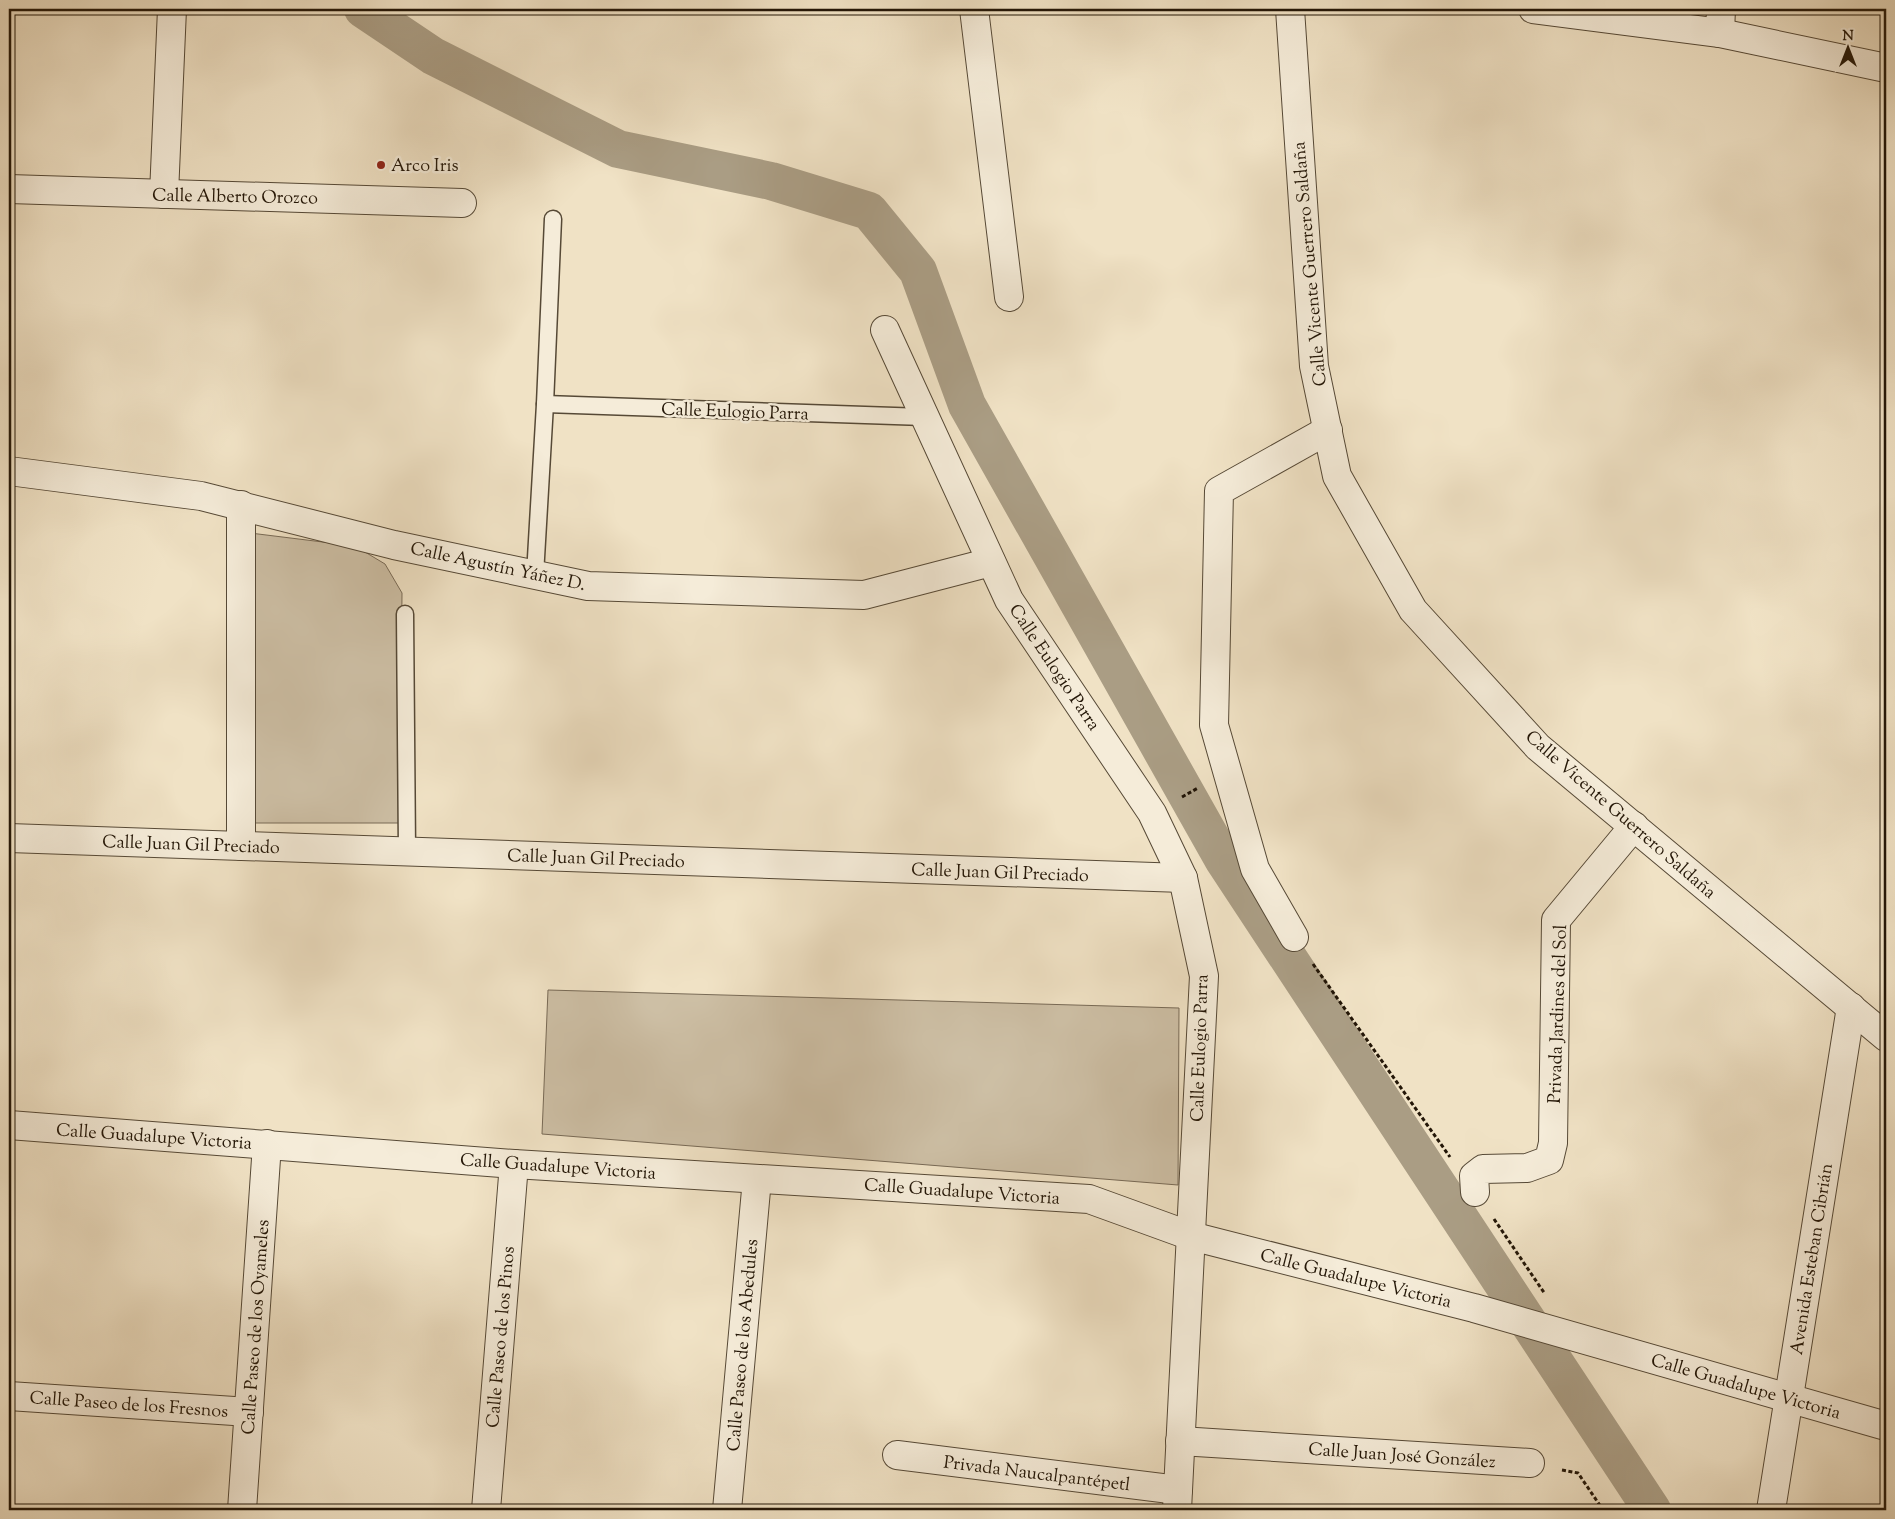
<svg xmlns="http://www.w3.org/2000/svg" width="1895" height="1519" font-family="'Sorts Mill Goudy',serif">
	<rect width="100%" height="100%" fill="#f0e2c5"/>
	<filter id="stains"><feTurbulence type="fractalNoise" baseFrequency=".004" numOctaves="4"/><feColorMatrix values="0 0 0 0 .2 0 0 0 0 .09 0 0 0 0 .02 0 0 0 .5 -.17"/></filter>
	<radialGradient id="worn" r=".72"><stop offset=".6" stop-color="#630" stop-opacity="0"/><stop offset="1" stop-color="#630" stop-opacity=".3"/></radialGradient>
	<!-- green -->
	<g fill="#cdbfa5" stroke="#786a56">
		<path d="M250 533 355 546 385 564 402 593 400 823H252Z"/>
		<path d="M548 990 1179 1008 1178 1185 542 1134Z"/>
	</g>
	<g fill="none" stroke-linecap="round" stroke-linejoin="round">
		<!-- canal -->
		<path stroke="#aa9d84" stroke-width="38" d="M363 9 433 56 618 149 771 181 869 211 918 271 967 405 1223 859 1652 1510"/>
		<defs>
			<g id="service">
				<path d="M545 404 924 417"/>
				<path d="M535 575 545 404 553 219"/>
				<path d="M405 614 407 851"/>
			</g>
			<g id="minor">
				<path d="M974 9 1009 297"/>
				<path d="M1290 9 1314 366 1337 476 1413 610 1538 747 1886 1037"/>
				<path d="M1720 33 1721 9"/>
				<path d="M9 189 462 203"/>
				<path d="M164 194 172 9"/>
				<path d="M885 330 1009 600 1152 813 1183 878 1204 976 1177 1510"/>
				<path d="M9 471 201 496 394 545 588 586 864 595 991 562"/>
				<path d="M241 505V846"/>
				<path d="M9 838 1183 878"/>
				<path d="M1294 937 1255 869 1214 725 1219 491 1328 430"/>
				<path d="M9 1125 514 1164 1089 1199 1191 1236 1474 1308 1886 1426"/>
				<path d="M1475 1192 1474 1176 1483 1169 1527 1168 1549 1160 1553 1143 1556 920 1634 826"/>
				<path d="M9 1396 249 1412"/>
				<path d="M1180 1441 1530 1463"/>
				<path d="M897 1455 1178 1490"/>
				<path d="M242 1510 267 1144"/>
				<path d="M486 1510 514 1164"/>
				<path d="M727 1510 757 1179"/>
				<path d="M1771 1510 1851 1007"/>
			</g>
			<path id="tertiary" d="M1533 9 1720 33 1886 68"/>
		</defs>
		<!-- service casing -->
		<use href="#service" stroke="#564936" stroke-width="19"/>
		<!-- minor casing -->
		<use href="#minor" stroke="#564936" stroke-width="30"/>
		<!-- tertiary casing -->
		<use href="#tertiary" stroke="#564936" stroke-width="30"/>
		<!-- path -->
		<g stroke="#231607" stroke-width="3" stroke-dasharray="4 2.5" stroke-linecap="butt">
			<path d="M1182 797 1198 788"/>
			<path d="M1313 964 1450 1157"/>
			<path d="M1494 1219 1545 1294"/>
			<path d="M1562 1470 1578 1473 1603 1510"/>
		</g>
		<!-- service -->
		<use href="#service" stroke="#f5ecd9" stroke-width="16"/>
		<!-- minor -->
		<use href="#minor" stroke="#f5ecd9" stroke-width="28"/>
		<!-- tertiary -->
		<use href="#tertiary" stroke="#f5ecd9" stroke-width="28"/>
	</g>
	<!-- markers -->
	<circle fill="#8f2418" stroke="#f5ecd9" stroke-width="2" cx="381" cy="165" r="5"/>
	<g text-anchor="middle" stroke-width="5" stroke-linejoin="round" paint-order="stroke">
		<!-- poi labels -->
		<g font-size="18" fill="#231607" stroke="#f5ecd9" text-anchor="start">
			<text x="391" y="171">Arco Iris</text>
		</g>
		<!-- street labels -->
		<g font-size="18" fill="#231607" stroke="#f5ecd9">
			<text transform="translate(235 196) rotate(1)" y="6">Calle Alberto Orozco</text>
			<text transform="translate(1309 264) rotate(-95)" y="6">Calle Vicente Guerrero Saldaña</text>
			<text transform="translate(735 411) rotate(2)" y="6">Calle Eulogio Parra</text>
			<text transform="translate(498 566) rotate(12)" y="6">Calle Agustín Yáñez D.</text>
			<text transform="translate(1055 667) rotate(56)" y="6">Calle Eulogio Parra</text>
			<text transform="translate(1621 814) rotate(41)" y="6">Calle Vicente Guerrero Saldaña</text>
			<text transform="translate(191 844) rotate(2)" y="6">Calle Juan Gil Preciado</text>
			<text transform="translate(596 858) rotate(2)" y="6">Calle Juan Gil Preciado</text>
			<text transform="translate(1000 872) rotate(2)" y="6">Calle Juan Gil Preciado</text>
			<text transform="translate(1557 1014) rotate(-88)" y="6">Privada Jardines del Sol</text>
			<text transform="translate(1199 1048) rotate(-88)" y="6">Calle Eulogio Parra</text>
			<text transform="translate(154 1136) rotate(4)" y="6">Calle Guadalupe Victoria</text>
			<text transform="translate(558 1166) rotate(4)" y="6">Calle Guadalupe Victoria</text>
			<text transform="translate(962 1191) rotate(4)" y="6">Calle Guadalupe Victoria</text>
			<text transform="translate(1811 1259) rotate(-81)" y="6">Avenida Esteban Cibrián</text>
			<text transform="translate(1356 1278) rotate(14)" y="6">Calle Guadalupe Victoria</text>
			<text transform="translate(255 1327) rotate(-86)" y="6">Calle Paseo de los Oyameles</text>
			<text transform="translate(500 1337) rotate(-85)" y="6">Calle Paseo de los Pinos</text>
			<text transform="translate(742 1345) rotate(-85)" y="6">Calle Paseo de los Abedules</text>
			<text transform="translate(1746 1386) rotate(16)" y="6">Calle Guadalupe Victoria</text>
			<text transform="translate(129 1404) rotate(4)" y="6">Calle Paseo de los Fresnos</text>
			<text transform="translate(1402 1455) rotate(4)" y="6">Calle Juan José González</text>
			<text transform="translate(1037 1473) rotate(7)" y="6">Privada Naucalpantépetl</text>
		</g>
	</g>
	<!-- margin -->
	<rect width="1895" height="1519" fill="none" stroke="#f0e2c5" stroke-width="30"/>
	<rect x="10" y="10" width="1875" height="1499" fill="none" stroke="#231607" stroke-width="2.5"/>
	<rect x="15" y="15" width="1865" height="1489" fill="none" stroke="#231607"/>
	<!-- north arrow -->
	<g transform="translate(1848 48)" stroke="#f5ecd9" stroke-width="4" paint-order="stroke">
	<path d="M0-4L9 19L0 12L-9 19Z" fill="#231607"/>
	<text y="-8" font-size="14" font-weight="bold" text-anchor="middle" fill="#231607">N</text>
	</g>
	<rect width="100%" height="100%" filter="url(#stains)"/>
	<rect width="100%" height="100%" fill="url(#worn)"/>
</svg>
